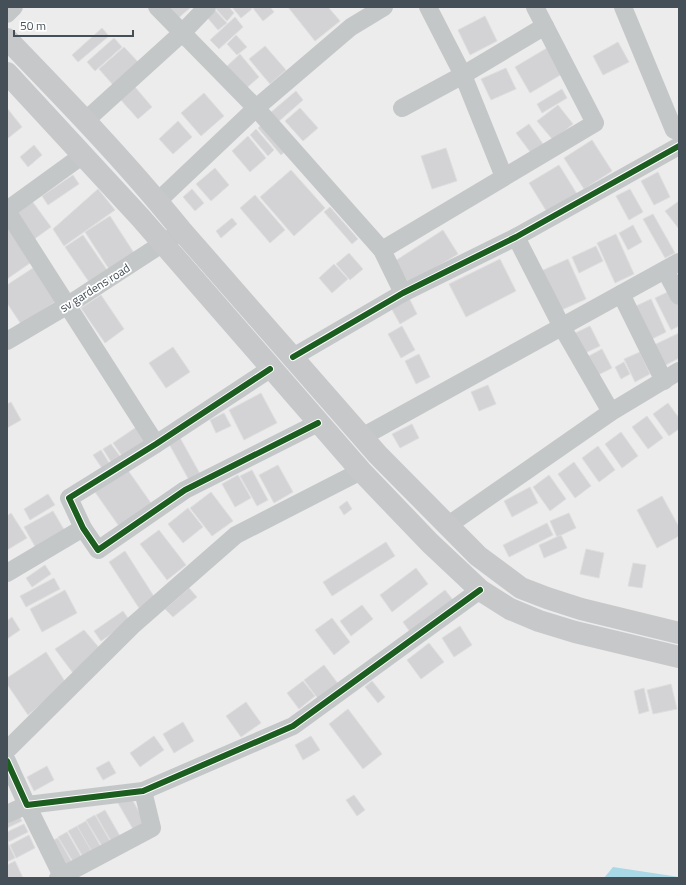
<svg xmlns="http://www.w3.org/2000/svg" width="686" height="885" font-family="'Titillium Web',sans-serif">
	<rect width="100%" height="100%" fill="#edecec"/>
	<!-- water -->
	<path fill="#a9d9e6" d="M613 867 679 877V878H604Z"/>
	<!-- building -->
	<g fill="#d3d3d5" stroke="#dededf">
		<path d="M164 7H191L176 20Z"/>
		<path d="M217 7H229L234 13 227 21 215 8Z"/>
		<path d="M232 7H250L252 9 241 18Z"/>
		<path d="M252 7H270L274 12 263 21Z"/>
		<path d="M288 7H328L340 21 315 41Z"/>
		<path d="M214 9 227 23 218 30 206 16Z"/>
		<path d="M485 16 497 41 470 55 458 30Z"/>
		<path d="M235 17 243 27 219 49 210 40Z"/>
		<path d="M102 28 109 36 78 62 72 55Z"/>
		<path d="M236 35 247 47 237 55 227 44Z"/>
		<path d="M114 38 122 47 95 71 87 62Z"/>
		<path d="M618 42 629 62 603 75 593 56Z"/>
		<path d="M265 46 286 70 270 84 249 59Z"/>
		<path d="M124 47 139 63 114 86 99 69Z"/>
		<path d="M547 48 562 74 530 93 515 67Z"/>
		<path d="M240 54 259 77 243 91 224 69Z"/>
		<path d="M506 68 516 89 491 100 481 79Z"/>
		<path d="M135 87 152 107 138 119 120 99Z"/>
		<path d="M562 89 567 98 542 113 537 104Z"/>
		<path d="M296 91 303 100 278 122 270 113Z"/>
		<path d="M204 93 224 116 201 136 181 113Z"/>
		<path d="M558 105 573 124 553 140 537 121Z"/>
		<path d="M7 108 22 127 7 139Z"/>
		<path d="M300 108 318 128 303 141 285 121Z"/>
		<path d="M178 121 192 137 173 154 159 139Z"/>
		<path d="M265 122 288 149 281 155 258 128Z"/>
		<path d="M529 124 543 144 531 153 516 133Z"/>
		<path d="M256 129 274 150 268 156 250 135Z"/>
		<path d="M248 136 266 158 250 172 232 151Z"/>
		<path d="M592 140 612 171 584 189 564 158Z"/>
		<path d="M34 145 42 155 28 167 20 157Z"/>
		<path d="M446 148 457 181 432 189 421 156Z"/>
		<path d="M559 165 577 194 547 212 529 183Z"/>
		<path d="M215 168 229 185 211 201 196 184Z"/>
		<path d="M291 170 325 208 294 236 260 197Z"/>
		<path d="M658 172 670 197 654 205 641 181Z"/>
		<path d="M73 175 79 184 48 205 42 196Z"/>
		<path d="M98 189 115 210 64 246 53 229Z"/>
		<path d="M192 189 204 203 195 211 183 197Z"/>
		<path d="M630 189 643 212 629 220 616 196Z"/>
		<path d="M255 195 285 230 270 243 240 208Z"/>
		<path d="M32 201 51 227 33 240 14 214Z"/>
		<path d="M679 201V229L665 211Z"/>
		<path d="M330 207 358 239 352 244 324 212Z"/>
		<path d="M653 214 675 253 665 258 643 219Z"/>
		<path d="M110 216 134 253 109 269 85 232Z"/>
		<path d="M232 218 237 224 221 238 216 231Z"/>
		<path d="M7 225 33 261 7 279Z"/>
		<path d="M633 225 642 242 628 250 619 233Z"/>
		<path d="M443 230 458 254 409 284 395 261Z"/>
		<path d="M616 234 634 274 615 283 597 243Z"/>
		<path d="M83 235 107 270 89 282 65 247Z"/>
		<path d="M596 246 603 261 579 273 572 257Z"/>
		<path d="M349 253 363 269 350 280 336 264Z"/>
		<path d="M500 259 516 291 466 317 449 284Z"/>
		<path d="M568 259 586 299 557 312 539 272Z"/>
		<path d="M334 264 348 279 332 293 319 278Z"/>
		<path d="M36 266 58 300 21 324 7 303V285Z"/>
		<path d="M672 290 679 306V326L671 330 655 298Z"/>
		<path d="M101 295 124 329 105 343 81 308Z"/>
		<path d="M408 296 417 314 400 324 390 306Z"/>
		<path d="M651 299 666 332 650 340 634 307Z"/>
		<path d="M402 326 415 350 401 358 388 334Z"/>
		<path d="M590 326 600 346 583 354 573 334Z"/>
		<path d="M679 333V358L662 367 652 346Z"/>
		<path d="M173 347 190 372 166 388 149 363Z"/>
		<path d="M602 349 612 368 596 376 587 357Z"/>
		<path d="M640 352 650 374 635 382 624 359Z"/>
		<path d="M419 354 430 377 416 384 405 361Z"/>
		<path d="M624 362 630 374 621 379 615 367Z"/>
		<path d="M488 385 496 404 479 411 471 392Z"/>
		<path d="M261 393 277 423 244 440 229 410Z"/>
		<path d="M11 402 21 420 7 428V404Z"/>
		<path d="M668 403 679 418V429L669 436 653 414Z"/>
		<path d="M224 413 231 426 216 433 210 420Z"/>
		<path d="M647 416 663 438 648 449 632 427Z"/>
		<path d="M412 424 419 438 400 448 392 434Z"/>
		<path d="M138 426 149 443 125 460 113 443Z"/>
		<path d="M621 432 638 456 622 468 605 444Z"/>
		<path d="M179 436 200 474 189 480 168 442Z"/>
		<path d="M111 444 122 459 113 465 103 449Z"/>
		<path d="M598 446 615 470 599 482 582 458Z"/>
		<path d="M101 450 111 466 104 471 93 455Z"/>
		<path d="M574 462 591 486 575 498 558 474Z"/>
		<path d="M278 465 293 492 274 503 259 475Z"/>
		<path d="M127 469 153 506 121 529 95 492Z"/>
		<path d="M252 470 268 500 257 506 240 476Z"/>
		<path d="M238 475 251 498 235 507 222 484Z"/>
		<path d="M549 475 566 499 550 511 533 487Z"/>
		<path d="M530 487 538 503 512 517 504 501Z"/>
		<path d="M211 492 233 521 212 536 190 508Z"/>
		<path d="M48 494 55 505 30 520 24 509Z"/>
		<path d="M662 496 679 527V536L657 548 637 510Z"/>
		<path d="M347 501 352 509 344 515 339 507Z"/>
		<path d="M188 508 203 527 183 543 168 524Z"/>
		<path d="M53 511 66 533 37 550 24 527Z"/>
		<path d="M11 513 27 538 7 550V516Z"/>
		<path d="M569 513 576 528 557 537 550 521Z"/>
		<path d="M547 523 553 535 509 557 503 545Z"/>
		<path d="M159 530 186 565 167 580 140 544Z"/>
		<path d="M561 535 567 548 544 558 539 545Z"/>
		<path d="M386 542 395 556 332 596 323 582Z"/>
		<path d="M586 549 604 553 599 578 580 574Z"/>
		<path d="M125 551 155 598 139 608 109 562Z"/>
		<path d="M633 563 646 565 642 588 628 586Z"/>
		<path d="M45 565 51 574 32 587 26 578Z"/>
		<path d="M416 568 428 584 392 612 380 595Z"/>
		<path d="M54 578 60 589 26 607 20 596Z"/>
		<path d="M189 588 197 597 173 617 165 609Z"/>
		<path d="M65 590 77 613 42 632 30 609Z"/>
		<path d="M445 590 453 600 410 632 403 622Z"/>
		<path d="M362 605 373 619 351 636 340 621Z"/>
		<path d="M123 611 130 621 101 641 94 631Z"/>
		<path d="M12 617 20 630 7 639V621Z"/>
		<path d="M332 618 350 642 334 655 315 630Z"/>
		<path d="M460 626 472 645 454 657 442 638Z"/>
		<path d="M84 630 101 650 73 673 55 649Z"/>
		<path d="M429 643 444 662 421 679 407 660Z"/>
		<path d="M46 652 66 683 28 715 7 684V678Z"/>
		<path d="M324 665 339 685 319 700 304 680Z"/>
		<path d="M303 681 315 696 299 709 287 693Z"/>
		<path d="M372 681 385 697 378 703 365 687Z"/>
		<path d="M671 684 677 709 653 714 647 690Z"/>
		<path d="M644 688 649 711 639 714 634 691Z"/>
		<path d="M246 702 261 723 241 737 226 716Z"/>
		<path d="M348 709 382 754 363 769 329 724Z"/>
		<path d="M183 722 194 741 174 753 163 734Z"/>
		<path d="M154 736 164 750 140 767 130 753Z"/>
		<path d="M311 736 320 750 303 760 295 745Z"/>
		<path d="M109 761 116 773 103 780 96 768Z"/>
		<path d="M47 766 54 780 34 791 27 777Z"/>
		<path d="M354 795 365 810 357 816 346 800Z"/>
		<path d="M130 796 145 822 133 829 118 803Z"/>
		<path d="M105 810 120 836 111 841 96 815Z"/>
		<path d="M18 814 22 821 7 828V819Z"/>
		<path d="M95 815 110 841 102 846 86 820Z"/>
		<path d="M86 821 101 847 92 852 77 826Z"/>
		<path d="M24 824 28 832 8 842 7 832Z"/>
		<path d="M77 826 92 852 83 857 68 831Z"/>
		<path d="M67 832 82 858 74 863 58 837Z"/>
		<path d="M29 835 35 848 16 858 10 845Z"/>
		<path d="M58 838 73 864 64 868 49 842Z"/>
		<path d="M7 841 15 858 7 862Z"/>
		<path d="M15 861 23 878H7V865Z"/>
	</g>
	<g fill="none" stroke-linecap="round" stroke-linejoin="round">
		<!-- street -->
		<g stroke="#c4c7c8" stroke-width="18">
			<path d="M157 7 256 108 382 250 403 293"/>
			<path d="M428 7 463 75 504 177"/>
			<path d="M623 7 674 130 679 132"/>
			<path d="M7 14 14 7"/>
			<path d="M402 108 463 75 545 26"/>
			<path d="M85 121 182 33 207 7"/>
			<path d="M158 201 256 108 351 27 384 7"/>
			<path d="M7 210 83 155"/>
			<path d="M7 211 156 444"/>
			<path d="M516 237 562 327 611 412"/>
			<path d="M382 250 595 123 535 7"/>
			<path d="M665 270 679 296"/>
			<path d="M621 294 664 381"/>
			<path d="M7 341 68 305 174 236"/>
			<path d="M293 357 403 293 516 237 679 146"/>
			<path d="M270 369 156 444 69 498 83 528 98 550 185 490 318 423"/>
			<path d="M362 437 679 262"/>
			<path d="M447 526 611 412 679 371"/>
			<path d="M7 573 83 528"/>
			<path d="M7 750 132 626 236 535 361 471"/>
			<path d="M7 761 27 805 143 791 293 726 480 590"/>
			<path d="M7 814 27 805 62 876"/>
			<path d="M58 878 152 828 143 791"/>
		</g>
		<!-- secondary -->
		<g stroke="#c6c8ca" stroke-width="22">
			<path d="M7 39C67 101 127 163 181 230L378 455 478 556 521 588 547 598 581 609 679 633"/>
			<path d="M7 73 140 217 361 471 430 543 480 590 510 609 539 621 575 632 679 657"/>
		</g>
		<defs>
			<g id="cycleway">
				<path d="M293 357 403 293 516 237 679 146"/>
				<path d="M270 369 156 444 69 498 83 528 98 550 185 490 318 423"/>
				<path d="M7 761 27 805 143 791 293 726 480 590"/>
			</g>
		</defs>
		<!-- cycleway casing -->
		<use href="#cycleway" stroke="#fff" stroke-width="8"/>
		<!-- cycleway -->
		<use href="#cycleway" stroke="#1b5e20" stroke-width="6"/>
	</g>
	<g text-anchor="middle" stroke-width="3.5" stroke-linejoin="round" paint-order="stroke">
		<!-- street labels -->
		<g font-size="12" fill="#454f57" stroke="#fff">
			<text transform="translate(95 288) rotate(-32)" y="4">sv gardens road</text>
		</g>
	</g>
	<!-- border -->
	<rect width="686" height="885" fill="none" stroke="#454f57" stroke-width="16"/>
	<!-- scale -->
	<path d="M14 30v6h119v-6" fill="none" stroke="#454f57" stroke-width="2"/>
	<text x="20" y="30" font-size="12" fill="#454f57" stroke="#ffffff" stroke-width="3" paint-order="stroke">50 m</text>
</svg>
